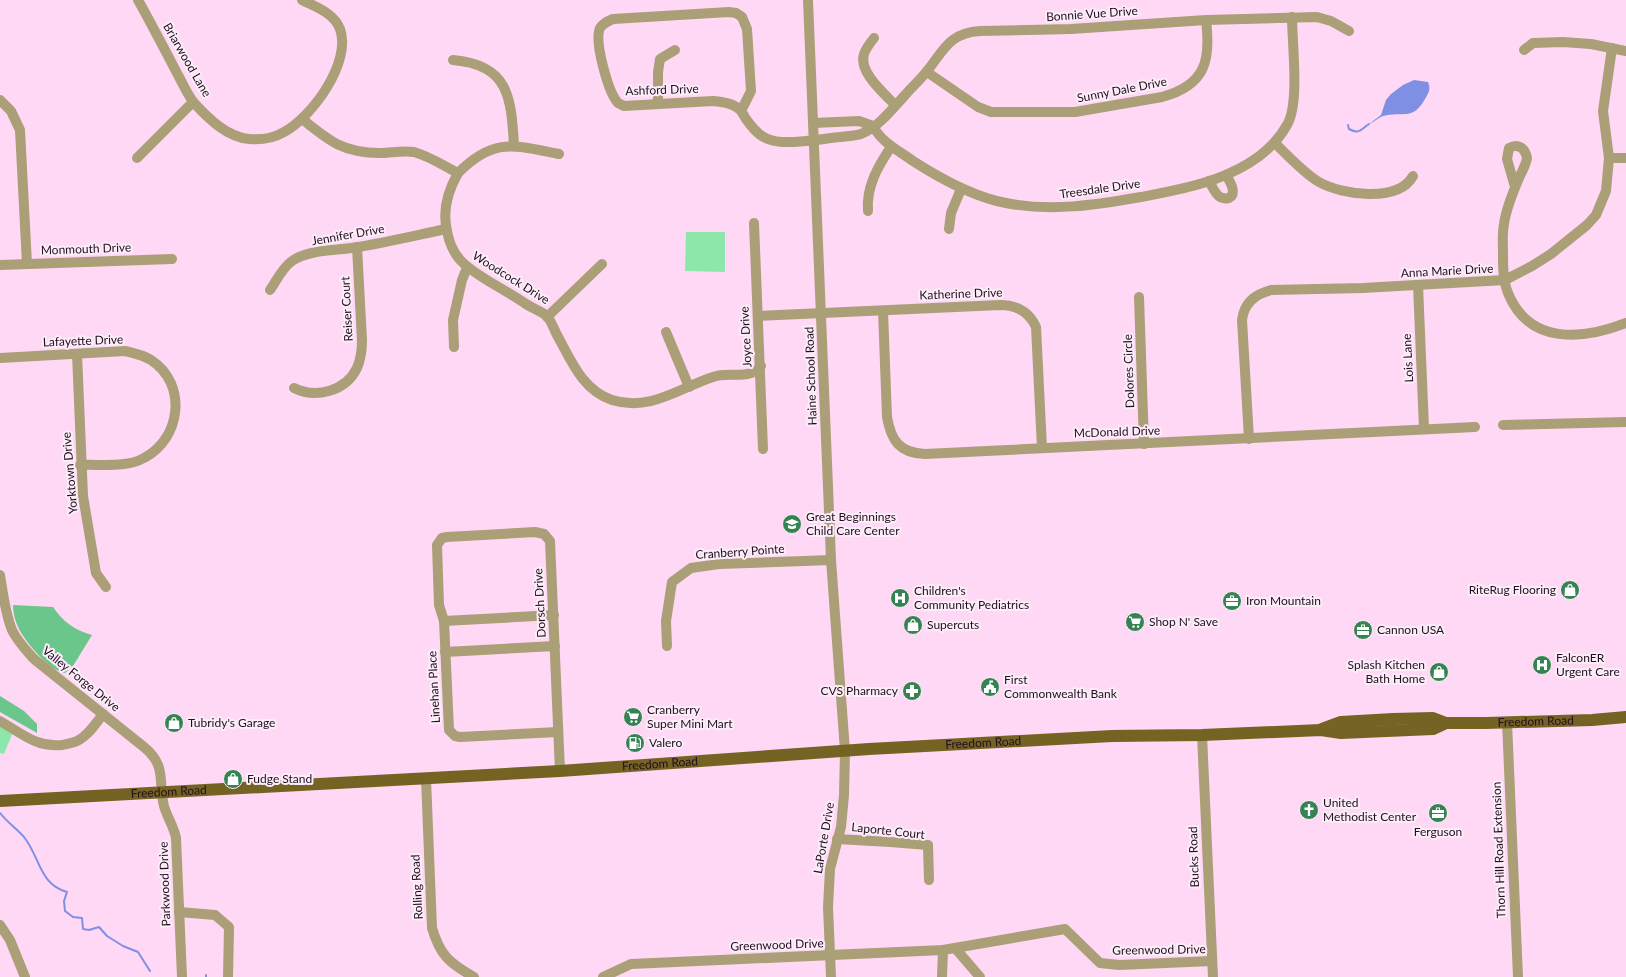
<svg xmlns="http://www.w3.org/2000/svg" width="1626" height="977" font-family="Lato,sans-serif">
	<rect width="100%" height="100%" fill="#ffd8f6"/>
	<!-- green -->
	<g fill="#8de7aa">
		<path d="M686 232H725V272L685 271Z"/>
		<path d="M0 726 13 732 4 754 0 753Z"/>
	</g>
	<!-- forest -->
	<g fill="#6ac68a">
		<path d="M13 605 53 607C63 622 75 630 92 635L73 666 65 673C50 671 26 643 19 629 15 621 13 613 13 605Z"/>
		<path d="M0 696 24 711 37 724V733L0 712Z"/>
	</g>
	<!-- water -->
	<path fill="#7f90e4" d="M1414 80 1428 82C1431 89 1429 92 1425 99 1413 121 1403 111 1383 116 1378 118 1374 122 1369 124L1381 115 1386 100 1391 94 1403 85Z"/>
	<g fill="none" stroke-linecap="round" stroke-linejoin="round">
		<!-- stream -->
		<g stroke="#7f90e4" stroke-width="2">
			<path d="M1348 125 1349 129C1360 135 1361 129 1369 124"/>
			<path d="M0 813C7 822 17 829 24 837 40 857 39 884 67 892L64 901 65 911 73 917 82 918 83 929 89 930 99 927 107 936 123 946 138 952 150 971"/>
			<path d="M206 975V977"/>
		</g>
		<!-- minor -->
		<g stroke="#ab9f77" stroke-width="10">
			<path d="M138 0C152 25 165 50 178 75 183 84 188 96 195 104 209 119 227 137 249 139 261 140 274 138 284 132 312 117 352 62 340 29 334 13 316 7 302 0"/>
			<path d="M808 0 831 560 845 751 844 795 841 827 830 869 828 907 831 977"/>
			<path d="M874 38C870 43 866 48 864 54 858 72 885 94 895 105"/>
			<path d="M1524 50 1533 43 1563 42 1591 44 1626 51"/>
			<path d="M453 60C509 65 511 97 514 145"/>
			<path d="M927 72 978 107 991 112H1075L1162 97C1206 85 1211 60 1206 20"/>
			<path d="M0 100 11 111 20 130 27 264"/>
			<path d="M658 104V72L660 59 675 50"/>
			<path d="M741 111 751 91 747 29 742 17 736 13 729 12 613 19C608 21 603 23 600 28 594 41 608 92 618 103L624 106 713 101C722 102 732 103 739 109 742 111 744 116 746 119 756 133 764 141 782 142 802 143 821 139 840 137 846 136 855 136 861 134 880 126 893 108 906 94 913 86 921 79 927 71 944 50 949 33 980 31L1071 29 1206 20 1317 17 1331 21 1349 31"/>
			<path d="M302 119C329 141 343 153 380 153 391 153 402 150 414 152 429 156 444 166 458 173 449 189 443 206 446 225 450 257 464 266 490 282 502 289 514 296 526 304 532 308 541 311 547 316 551 321 554 329 557 335 571 360 582 390 612 400 650 412 679 388 713 377 729 371 749 381 761 366"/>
			<path d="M813 123 859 121 873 126"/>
			<path d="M873 126C882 143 898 150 913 161 941 179 973 197 1006 203 1052 212 1095 205 1141 197 1193 187 1259 175 1287 125 1300 103 1292 44 1292 17"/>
			<path d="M1275 143C1286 154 1305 174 1319 182 1342 195 1398 203 1413 176"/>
			<path d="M137 158 193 102"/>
			<path d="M1609 158H1626"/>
			<path d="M458 173C494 137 514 145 559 154"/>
			<path d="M1209 181C1212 186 1215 194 1220 197 1222 198 1227 199 1229 198 1238 193 1229 180 1226 175"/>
			<path d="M1515 187 1507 159 1509 148C1518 143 1525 148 1527 158 1526 165 1522 171 1519 178 1513 192 1506 209 1504 224 1502 234 1503 244 1503 254 1503 267 1503 281 1508 293 1529 345 1583 340 1626 323"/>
			<path d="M868 211C866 187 878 166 891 147"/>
			<path d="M754 223 763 449"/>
			<path d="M949 229 951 213 961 189"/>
			<path d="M0 265 172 259"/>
			<path d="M1418 285 1424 428"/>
			<path d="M270 290C277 280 282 268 292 261 309 249 338 251 358 247 388 242 417 235 446 229"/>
			<path d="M1139 297 1144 444"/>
			<path d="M883 311 887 417C891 440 899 453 925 454L1475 427"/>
			<path d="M758 316 1000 305C1017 305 1029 312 1036 327L1042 448"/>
			<path d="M547 317 602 264"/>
			<path d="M666 332 689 387"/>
			<path d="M454 347 453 320 462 280 467 268"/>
			<path d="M77 354 83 496 96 573 106 587"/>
			<path d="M0 358 125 351C134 353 143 355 151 360 188 384 181 439 144 458 126 468 101 464 80 465"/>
			<path d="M294 388C316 399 346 391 357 368 361 359 362 350 362 340L357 247"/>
			<path d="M1503 425 1626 422"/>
			<path d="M1249 439 1242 320C1244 303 1255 294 1271 290L1363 288 1505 280 1532 266 1551 254 1587 225 1596 215 1606 191 1609 158 1603 111 1612 48"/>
			<path d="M0 575C3 593 5 613 12 630 17 641 26 650 34 659L144 747C167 766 158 781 164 806 167 817 174 827 176 838L182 977"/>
			<path d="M444 621 554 615"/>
			<path d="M667 646 666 621 672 582 691 568 719 564 831 560"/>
			<path d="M445 652 555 646"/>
			<path d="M0 721C21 733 37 748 62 745 67 744 73 743 77 741 88 736 96 723 103 714"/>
			<path d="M1507 722 1518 977"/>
			<path d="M558 732 460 737 455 736 449 730 444 621 439 605 437 545 442 538 447 537 535 532 544 534 550 541 560 771"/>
			<path d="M1202 735 1213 977"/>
			<path d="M426 779 432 928C440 955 449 963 474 977"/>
			<path d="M837 839 890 842 928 845 929 880"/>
			<path d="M179 912 215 915 229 927 228 977"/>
			<path d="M0 925 10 940 25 977"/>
			<path d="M955 948 980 977"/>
			<path d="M603 977 631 964 943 950 1065 929 1100 963 1119 965 1212 961"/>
			<path d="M942 977 943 950"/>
		</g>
		<!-- major -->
		<g stroke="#756324" stroke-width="12">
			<path id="s1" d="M1322 729 1341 722 1393 719 1433 718 1446 723H1486L1592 720 1626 717"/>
			<path id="s2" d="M0 801 560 771 869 749 1112 736 1202 735 1321 730 1341 733 1433 729 1446 723"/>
		</g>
	</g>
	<!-- icons -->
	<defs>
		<symbol id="school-disc" viewBox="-11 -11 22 22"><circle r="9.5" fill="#358353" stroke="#fceef8"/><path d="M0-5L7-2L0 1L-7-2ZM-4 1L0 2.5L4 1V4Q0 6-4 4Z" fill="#fff"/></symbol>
		<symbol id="shop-disc" viewBox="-11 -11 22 22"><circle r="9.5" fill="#358353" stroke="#fceef8"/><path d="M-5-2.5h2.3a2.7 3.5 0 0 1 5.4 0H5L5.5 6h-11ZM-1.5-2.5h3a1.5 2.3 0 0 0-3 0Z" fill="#fff"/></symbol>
		<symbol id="hospital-disc" viewBox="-11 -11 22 22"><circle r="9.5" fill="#358353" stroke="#fceef8"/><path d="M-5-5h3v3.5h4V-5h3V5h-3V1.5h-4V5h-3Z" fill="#fff"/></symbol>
		<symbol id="office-disc" viewBox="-11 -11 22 22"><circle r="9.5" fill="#358353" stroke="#fceef8"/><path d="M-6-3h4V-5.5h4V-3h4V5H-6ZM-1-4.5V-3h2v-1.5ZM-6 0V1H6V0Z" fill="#fff"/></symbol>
		<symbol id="supermarket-disc" viewBox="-11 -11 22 22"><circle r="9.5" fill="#358353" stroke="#fceef8"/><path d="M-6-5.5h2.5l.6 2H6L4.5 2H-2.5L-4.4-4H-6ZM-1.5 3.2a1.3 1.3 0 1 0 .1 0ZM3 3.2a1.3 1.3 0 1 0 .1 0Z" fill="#fff"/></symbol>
		<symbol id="civic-disc" viewBox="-11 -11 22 22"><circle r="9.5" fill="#358353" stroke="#fceef8"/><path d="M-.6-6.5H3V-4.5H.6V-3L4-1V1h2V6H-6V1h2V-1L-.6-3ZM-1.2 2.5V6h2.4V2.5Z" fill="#fff"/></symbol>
		<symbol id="pharmacy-disc" viewBox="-11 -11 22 22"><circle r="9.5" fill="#358353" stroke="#fceef8"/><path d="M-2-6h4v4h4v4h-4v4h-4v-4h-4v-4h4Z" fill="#fff"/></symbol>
		<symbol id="fuel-disc" viewBox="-11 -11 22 22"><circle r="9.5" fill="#358353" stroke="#fceef8"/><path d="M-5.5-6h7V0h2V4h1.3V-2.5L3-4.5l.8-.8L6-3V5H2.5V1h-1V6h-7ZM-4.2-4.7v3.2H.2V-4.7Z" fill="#fff"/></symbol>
		<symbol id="church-disc" viewBox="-11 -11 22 22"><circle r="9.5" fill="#358353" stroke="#fceef8"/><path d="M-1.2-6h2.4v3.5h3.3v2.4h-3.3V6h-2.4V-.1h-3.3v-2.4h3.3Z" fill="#fff"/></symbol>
	</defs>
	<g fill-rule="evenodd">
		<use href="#school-disc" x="781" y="513" width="22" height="22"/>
		<use href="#shop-disc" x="1559" y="579" width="22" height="22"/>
		<use href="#hospital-disc" x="889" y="587" width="22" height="22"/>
		<use href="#office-disc" x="1221" y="590" width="22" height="22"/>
		<use href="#supermarket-disc" x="1124" y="611" width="22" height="22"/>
		<use href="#shop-disc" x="902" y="614" width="22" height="22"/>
		<use href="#office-disc" x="1352" y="619" width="22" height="22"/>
		<use href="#hospital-disc" x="1531" y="654" width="22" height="22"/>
		<use href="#shop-disc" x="1428" y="661" width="22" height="22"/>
		<use href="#civic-disc" x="979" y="676" width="22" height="22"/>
		<use href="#pharmacy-disc" x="901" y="680" width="22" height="22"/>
		<use href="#supermarket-disc" x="622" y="706" width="22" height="22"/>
		<use href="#shop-disc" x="163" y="712" width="22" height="22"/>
		<use href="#fuel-disc" x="624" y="732" width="22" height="22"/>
		<use href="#shop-disc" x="222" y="768" width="22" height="22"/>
		<use href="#church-disc" x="1298" y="799" width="22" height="22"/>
		<use href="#office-disc" x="1427" y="802" width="22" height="22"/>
	</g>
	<g text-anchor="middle" stroke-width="4" stroke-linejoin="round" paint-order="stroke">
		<!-- street labels -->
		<g font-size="12" fill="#230d20" stroke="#fceef8">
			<text transform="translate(1092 14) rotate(-4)" y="4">Bonnie Vue Drive</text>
			<text transform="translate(187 60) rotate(60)" y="4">Briarwood Lane</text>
			<text transform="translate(662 90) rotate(-2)" y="4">Ashford Drive</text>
			<text transform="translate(1122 90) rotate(-11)" y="4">Sunny Dale Drive</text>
			<text transform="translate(1100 189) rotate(-8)" y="4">Treesdale Drive</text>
			<text transform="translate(348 235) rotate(-10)" y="4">Jennifer Drive</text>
			<text transform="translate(86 249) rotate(-2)" y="4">Monmouth Drive</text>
			<text transform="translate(1447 271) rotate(-3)" y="4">Anna Marie Drive</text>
			<text transform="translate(511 278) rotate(32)" y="4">Woodcock Drive</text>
			<text transform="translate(961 294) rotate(-2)" y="4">Katherine Drive</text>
			<text transform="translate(347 309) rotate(-93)" y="4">Reiser Court</text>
			<text transform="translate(746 337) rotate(-93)" y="4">Joyce Drive</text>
			<text transform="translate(83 341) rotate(-2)" y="4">Lafayette Drive</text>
			<text transform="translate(1408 358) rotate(-93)" y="4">Lois Lane</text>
			<text transform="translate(1129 371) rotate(-92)" y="4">Dolores Circle</text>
			<text transform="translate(811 376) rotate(-92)" y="4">Haine School Road</text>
			<text transform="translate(1117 432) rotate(-2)" y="4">McDonald Drive</text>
			<text transform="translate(70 473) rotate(-95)" y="4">Yorktown Drive</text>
			<text transform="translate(740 552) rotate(-4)" y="4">Cranberry Pointe</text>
			<text transform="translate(540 603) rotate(-93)" y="4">Dorsch Drive</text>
			<text transform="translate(81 679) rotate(39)" y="4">Valley Forge Drive</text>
			<text transform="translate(434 687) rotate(-93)" y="4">Linehan Place</text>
			<text dy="4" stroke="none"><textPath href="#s1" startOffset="216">Freedom Road</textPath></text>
			<text dy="4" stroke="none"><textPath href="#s2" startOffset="985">Freedom Road</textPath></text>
			<text dy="4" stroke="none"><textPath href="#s2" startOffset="661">Freedom Road</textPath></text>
			<text dy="4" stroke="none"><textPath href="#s2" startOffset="169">Freedom Road</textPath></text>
			<text transform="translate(888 831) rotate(6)" y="4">Laporte Court</text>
			<text transform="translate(824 838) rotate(-80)" y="4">LaPorte Drive</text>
			<text transform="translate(1499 850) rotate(-92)" y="4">Thorn Hill Road Extension</text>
			<text transform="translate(1194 857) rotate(-92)" y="4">Bucks Road</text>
			<text transform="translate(165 884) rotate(-92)" y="4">Parkwood Drive</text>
			<text transform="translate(417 887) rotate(-93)" y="4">Rolling Road</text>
			<text transform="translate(777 945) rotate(-2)" y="4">Greenwood Drive</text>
			<text transform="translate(1159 950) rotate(-1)" y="4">Greenwood Drive</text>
		</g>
		<!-- poi labels -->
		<g font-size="12" fill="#230d20" stroke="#fceef8" text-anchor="start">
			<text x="806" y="521">Great Beginnings<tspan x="806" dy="14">Child Care Center</tspan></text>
			<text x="1556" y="594" text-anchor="end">RiteRug Flooring</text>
			<text x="914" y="595">Children's<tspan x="914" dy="14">Community Pediatrics</tspan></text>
			<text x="1246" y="605">Iron Mountain</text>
			<text x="1149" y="626">Shop N' Save</text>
			<text x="927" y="629">Supercuts</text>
			<text x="1377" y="634">Cannon USA</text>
			<text x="1556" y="662">FalconER<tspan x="1556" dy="14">Urgent Care</tspan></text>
			<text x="1425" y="669" text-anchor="end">Splash Kitchen<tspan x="1425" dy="14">Bath Home</tspan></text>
			<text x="1004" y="684">First<tspan x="1004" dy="14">Commonwealth Bank</tspan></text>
			<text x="898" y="695" text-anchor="end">CVS Pharmacy</text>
			<text x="647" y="714">Cranberry<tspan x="647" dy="14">Super Mini Mart</tspan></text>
			<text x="188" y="727">Tubridy's Garage</text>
			<text x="649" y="747">Valero</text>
			<text x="247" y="783">Fudge Stand</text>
			<text x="1323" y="807">United<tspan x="1323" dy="14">Methodist Center</tspan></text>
			<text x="1438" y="836" text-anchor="middle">Ferguson</text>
		</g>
	</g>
</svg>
